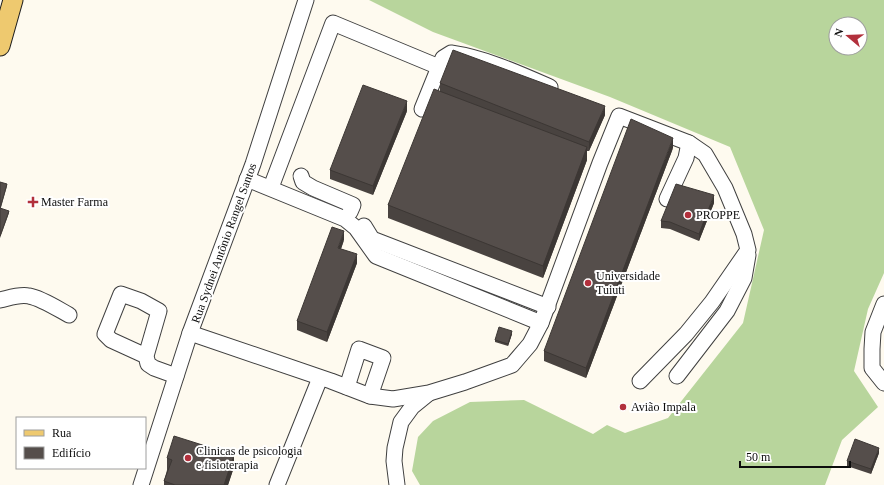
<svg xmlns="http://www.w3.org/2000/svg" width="884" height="485" font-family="Georgia,serif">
	<rect width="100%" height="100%" fill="#fefaef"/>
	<!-- forest -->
	<path fill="#b8d59c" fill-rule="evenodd" d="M369 0H884V273L868 309 854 371 878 407 842 440 825 485H420L412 471 418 437 433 421 470 402 524 400 593 434 607 425 625 433 668 418 743 323 764 230 730 147 610 97 433 32ZM836 24H860V48H836Z"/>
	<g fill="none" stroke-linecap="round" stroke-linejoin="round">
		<defs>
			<g id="minor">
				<path d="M439 67 443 58 451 53C485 58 518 73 550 87"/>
				<path d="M301 176 303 182 313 188 353 205 350 212"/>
				<path d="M247 179 345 219 356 228 376 256 541 323"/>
				<path d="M273 182 333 23 439 67 422 109"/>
				<path d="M667 199 686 158 689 143"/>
				<path d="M364 226 372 239 548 307"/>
				<path d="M0 300C9 298 19 294 29 296 41 298 58 309 69 315"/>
				<path d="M884 304 873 332 872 349V368L884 383"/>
				<path d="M190 333 331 381 370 396 393 399 429 393 465 382 512 365 530 344 541 323 600 163 619 116 689 143 705 154 725 188 744 234 748 250 712 302 686 334 640 381"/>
				<path d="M146 356 111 340 105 334 121 294 141 301 159 311 146 356 148 364 154 368 176 376"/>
				<path d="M677 376 727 311 744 278 748 255"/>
				<path d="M347 387 359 349 383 358 370 396"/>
				<path d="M141 485 190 333 253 164 306 0"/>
				<path d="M277 485 320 378"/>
				<path d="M397 485 394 461 395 448 401 422 412 407 428 394"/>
			</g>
			<path id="major" d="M0 46 13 0"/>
		</defs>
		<!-- minor casing -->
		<use href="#minor" stroke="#404040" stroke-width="17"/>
		<!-- major casing -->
		<use href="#major" stroke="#1e1e1e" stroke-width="21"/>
		<!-- minor -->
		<use href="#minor" stroke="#fff" stroke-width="15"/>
		<!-- major -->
		<use href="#major" stroke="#eec96f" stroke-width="19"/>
	</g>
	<!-- wall -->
	<g fill="#494340">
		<path d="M440 83 605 115 589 151H587V160L543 278 388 218V205L440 92Z"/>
		<path d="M407 111 373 195 330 179V170Z"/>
		<path d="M673 148 586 378 544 361V351Z"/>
		<path d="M714 203 699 241 670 229 661 228V221Z"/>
		<path d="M344 240 341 249 357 263 327 342 297 330V321Z"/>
		<path d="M512 334 508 346 495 342V340Z"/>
		<path d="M879 453 871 474 847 466V461Z"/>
		<path d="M167 458 234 467 228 485H164V481L167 470Z"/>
	</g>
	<!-- shaded-wall -->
	<g fill="#3c3734">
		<path d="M407 101V111L373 195V186Z"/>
		<path d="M605 106V115L589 151V142Z"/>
		<path d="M673 138V148L586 378V368Z"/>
		<path d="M587 147V160L543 278V266Z"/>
		<path d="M7 184V186L0 211V208Z"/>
		<path d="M714 195V203L699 241V234Z"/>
		<path d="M9 211V213L0 238V236Z"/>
		<path d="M344 231V240L338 257V248Z"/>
		<path d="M357 254V263L327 342V332Z"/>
		<path d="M512 331V334L508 346V344Z"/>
		<path d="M879 448V453L871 474V469Z"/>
		<path d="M234 455V467L228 485H224Z"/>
	</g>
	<!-- building -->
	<g fill="#554e4b" stroke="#3c3734">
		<path d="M453 50 605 106 589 142 440 83Z"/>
		<path d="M363 85 407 101 373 186 330 170Z"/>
		<path d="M434 89 587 147 543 266 388 205Z"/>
		<path d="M631 119 673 138 586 368 544 351Z"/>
		<path d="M0 182 7 184 0 208 9 211 0 236Z"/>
		<path d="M676 184 714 195 699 234 670 222 661 221Z"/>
		<path d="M332 227 344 231 338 248 357 254 327 332 297 321Z"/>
		<path d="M499 327 512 331 508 344 495 340Z"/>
		<path d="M174 436 234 455 224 485H175L164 481 172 460 167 458Z"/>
		<path d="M855 439 879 448 871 469 847 461Z"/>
	</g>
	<!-- markers -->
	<g fill="#b2303c" stroke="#fff" stroke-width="1.5">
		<path d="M31 196h4v4h4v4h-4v4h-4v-4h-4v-4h4z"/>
		<circle cx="688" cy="215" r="4"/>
		<circle cx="588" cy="283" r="4"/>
		<circle cx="623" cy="407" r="4"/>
		<circle cx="188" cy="458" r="4"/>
	</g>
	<g text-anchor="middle" stroke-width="4" stroke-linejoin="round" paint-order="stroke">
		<!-- poi labels -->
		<g font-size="12" fill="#0d0d0d" stroke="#fff" text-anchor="start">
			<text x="41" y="206">Master Farma</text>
			<text x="696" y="219">PROPPE</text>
			<text x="596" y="280">Universidade<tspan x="596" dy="14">Tuiuti</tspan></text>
			<text x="631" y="411">Avião Impala</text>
			<text x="196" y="455">Clinicas de psicologia<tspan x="196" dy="14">e fisioterapia</tspan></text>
		</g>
		<!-- street labels -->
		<g font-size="12" fill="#0d0d0d" stroke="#fff">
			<text transform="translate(224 243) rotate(-70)" y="4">Rua Sydnei Antônio Rangel Santos</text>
		</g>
	</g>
	<!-- legend -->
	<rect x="16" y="417" width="130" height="52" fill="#ffffff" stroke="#9e9e9e"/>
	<rect x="24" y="430" width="20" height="6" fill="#eec96f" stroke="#9e9e9e"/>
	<text x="52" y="437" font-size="12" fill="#0d0d0d">Rua</text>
	<rect x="24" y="447" width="20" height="12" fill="#554e4b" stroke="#9e9e9e"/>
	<text x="52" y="457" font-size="12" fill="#0d0d0d">Edifício</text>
	<!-- north arrow -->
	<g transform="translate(848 36) rotate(289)"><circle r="19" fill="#ffffff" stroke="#9e9e9e"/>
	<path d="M0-3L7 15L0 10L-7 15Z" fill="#b2303c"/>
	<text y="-6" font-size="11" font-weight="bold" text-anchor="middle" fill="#0d0d0d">N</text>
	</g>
	<!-- scale -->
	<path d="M740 461v6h110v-6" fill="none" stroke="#0d0d0d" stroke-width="2"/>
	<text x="746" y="461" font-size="12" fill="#0d0d0d" stroke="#ffffff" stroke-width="3" paint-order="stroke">50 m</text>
</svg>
